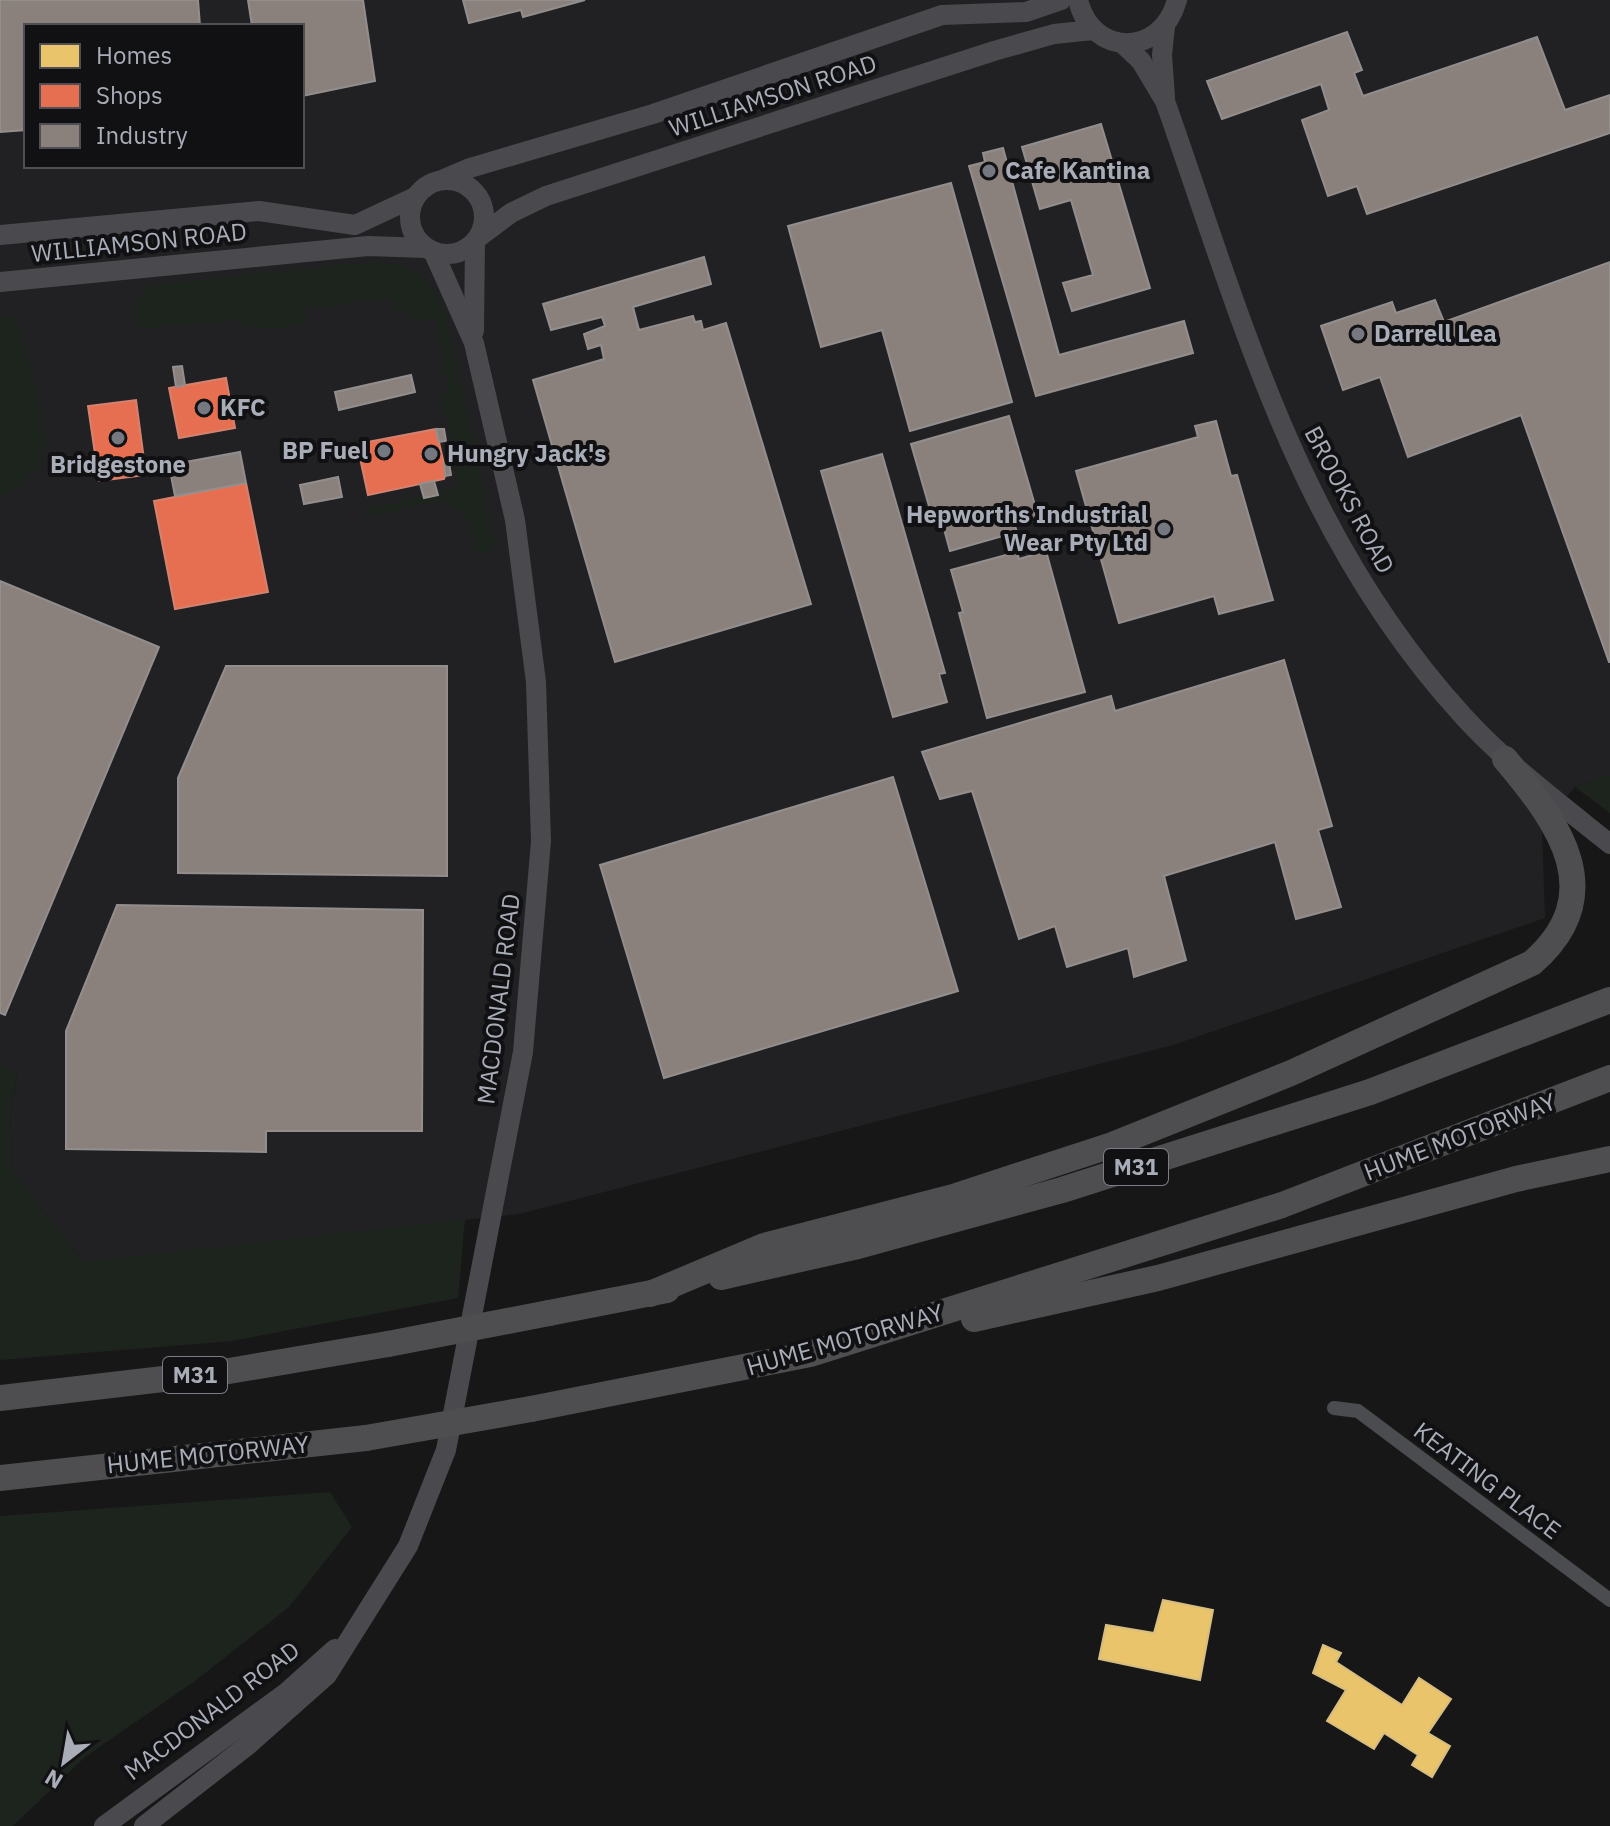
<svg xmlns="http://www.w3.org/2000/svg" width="1610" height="1826" font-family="'IBM Plex Sans',sans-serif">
	<rect width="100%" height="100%" fill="#171717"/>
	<!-- built -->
	<path fill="#212123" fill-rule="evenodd" d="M0 0H1610V774L1575 787 1542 827 1545 918 1173 1045 519 1214 84 1262 13 1173 10 1112 17 1077 0 1065ZM26 26H302V166H26Z"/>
	<!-- green -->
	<g fill="#1d241e">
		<path d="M372 262C405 261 428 274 443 303L496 546 486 555 478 552C471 526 466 509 438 501L365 517 363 511 459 486 448 423 438 399 449 391 434 318 418 321 407 312H395L393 299 306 308 307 325 268 330 233 320 143 329 131 314 146 285Z"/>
		<path d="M0 316 15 317 22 333C28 360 46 417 46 443 45 465 18 490 0 499Z"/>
		<path d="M1610 774V813L1575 787Z"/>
		<path d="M0 1065 17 1076 10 1112 13 1173 84 1262 465 1219 458 1298 232 1341 0 1360Z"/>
		<path d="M330 1492 352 1527 289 1607 195 1681 85 1757 13 1826H0V1516Z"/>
	</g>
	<!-- homes -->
	<g fill="#e9c46a" stroke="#d6bd81" stroke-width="2">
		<path d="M1163 1600 1213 1610 1200 1680 1099 1659 1106 1625 1154 1633Z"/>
		<path d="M1323 1645 1341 1653 1336 1662 1402 1705 1419 1678 1451 1699 1428 1733 1450 1746 1432 1777 1412 1765 1418 1755 1384 1733 1374 1749 1327 1721 1346 1690 1313 1673Z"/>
	</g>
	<!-- shops -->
	<g fill="#e76f51" stroke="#d48270" stroke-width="2">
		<path d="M226 378 235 428 179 438 169 388Z"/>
		<path d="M136 400 146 475 99 481 88 406Z"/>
		<path d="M436 429 446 473 444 479 368 495 357 444Z"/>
		<path d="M246 483 268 592 175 609 154 501Z"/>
	</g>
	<!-- industry -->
	<g fill="#8a817c" stroke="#938e8e" stroke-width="2">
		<path d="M0 0H198L200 26H26V130L0 132Z"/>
		<path d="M248 0H363L375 81 302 96V26H252Z"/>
		<path d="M463 0H585L523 17 521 10 469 23Z"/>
		<path d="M1347 32 1362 70 1354 73 1363 96 1537 37 1565 110 1610 95V133L1367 214 1357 186 1328 196 1302 120 1329 110 1321 84 1222 119 1207 81Z"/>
		<path d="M1101 124 1150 288 1072 311 1063 283 1093 275 1071 200 1040 209 1022 147Z"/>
		<path d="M1003 148 1059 355 1184 321 1193 353 1036 396 969 166 985 162 983 153Z"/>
		<path d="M951 183 1012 402 910 431 882 330 821 347 788 226Z"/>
		<path d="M704 257 711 284 633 307 639 330 693 316 695 322 701 321 703 330 726 323 811 604 615 662 533 380 604 359 601 345 588 349 584 334 605 326 602 317 551 330 543 304Z"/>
		<path d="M1610 262V662H1609L1521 415 1408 457 1380 377 1343 390 1321 326 1392 302 1396 313 1435 300 1444 322Z"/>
		<path d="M182 366 185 385 176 387 173 367Z"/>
		<path d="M411 375 415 392 339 410 335 392Z"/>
		<path d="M1009 416 1039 519 1015 526 1017 532 950 551 939 511 931 513 911 444Z"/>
		<path d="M1216 421 1231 476 1237 475 1273 600 1219 614 1214 596 1119 623 1076 471 1198 437 1195 426Z"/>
		<path d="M436 429H444L446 441 439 442Z"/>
		<path d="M240 452 246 483 175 496 169 465Z"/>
		<path d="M882 454 945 673 939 674 947 702 893 717 821 471Z"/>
		<path d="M449 463 451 475 445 476 444 464Z"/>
		<path d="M338 477 342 497 304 504 300 485Z"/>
		<path d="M434 481 438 495 424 498 420 484Z"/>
		<path d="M1046 551 1085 692 987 718 959 613 963 612 951 570 1017 552 1019 559Z"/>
		<path d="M0 581 159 647 5 1015 0 1013Z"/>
		<path d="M1284 660 1332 826 1318 830 1341 907 1296 919 1275 842 1164 876 1186 960 1134 977 1128 948 1067 967 1055 926 1019 939 972 791 940 799 922 752 1111 696 1115 711Z"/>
		<path d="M226 666H447V876L178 873V778Z"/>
		<path d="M893 777 958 991 664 1078 600 865Z"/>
		<path d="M117 905 423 910 422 1131H266V1152L66 1149V1031Z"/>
	</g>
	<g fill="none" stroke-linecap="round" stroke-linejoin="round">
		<!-- street -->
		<path stroke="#4b4c50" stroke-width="14" d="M1334 1408 1358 1411 1610 1600"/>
		<!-- secondary -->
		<g stroke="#4a4a4e" stroke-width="20">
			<path d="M1078 0C1092 58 1162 57 1177 0"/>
			<path d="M1122 43 1141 61 1165 101C1244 325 1299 537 1464 717 1508 765 1560 804 1610 844"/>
			<path d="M1165 97 1162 55 1165 26"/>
			<path d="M444 179 470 168 653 114 942 15 1026 12 1061 0"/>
			<circle cx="447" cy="217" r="37"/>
			<path d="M0 235 259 211 355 225 415 197"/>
			<path d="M479 237 511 213 546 196 994 51 1054 34 1093 30"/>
			<path d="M0 282 368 246 426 248"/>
			<path d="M474 331 475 242"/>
			<path d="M104 1826 287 1692 335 1649"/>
			<path d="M144 1826 248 1745 327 1675 408 1546 446 1450 523 1052 541 841 536 682 515 520 474 343 433 251"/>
		</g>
		<!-- highway -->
		<g stroke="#4e4e51" stroke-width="26">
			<path d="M721 1277 858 1246 1062 1190 1370 1092 1610 1000"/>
			<path d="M650 1294 764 1246 953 1197 1112 1145 1291 1073 1532 963C1610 895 1561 825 1505 759"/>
			<path d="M549 1313 667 1290"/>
			<path d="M974 1319 1158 1278 1516 1179 1610 1159"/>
			<path d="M0 1398 223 1372 388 1344"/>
			<path d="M531 1409 810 1354 1282 1205 1610 1078"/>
			<path d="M0 1478 366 1438"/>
		</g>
		<!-- highway-bridge -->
		<g stroke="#4e4e51" stroke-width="26">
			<path d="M388 1344 549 1313"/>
			<path d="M366 1438 531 1409"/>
		</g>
	</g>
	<!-- markers -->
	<g fill="#757880" stroke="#111113" stroke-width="3">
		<circle cx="989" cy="171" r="8"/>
		<circle cx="1358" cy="334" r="8"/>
		<circle cx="204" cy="408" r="8"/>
		<circle cx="118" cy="438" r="8"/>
		<circle cx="384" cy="451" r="8"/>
		<circle cx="431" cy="454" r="8"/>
		<circle cx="1164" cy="529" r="8"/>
	</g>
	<g text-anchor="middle" stroke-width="8" stroke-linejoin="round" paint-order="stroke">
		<!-- shield labels -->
		<g fill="#111113" stroke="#7b7e86" stroke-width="2">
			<rect x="1104" y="1149" width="64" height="36" rx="6"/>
			<rect x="163" y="1357" width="64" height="36" rx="6"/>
		</g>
		<g font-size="22" font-weight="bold" fill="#a8adb8">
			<text x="1136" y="1175">M31</text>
			<text x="195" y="1383">M31</text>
		</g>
		<!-- street labels -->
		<g font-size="24" fill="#a8adb8" stroke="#111113">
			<text transform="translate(773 96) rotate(-18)" y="8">WILLIAMSON ROAD</text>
			<text transform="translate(139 243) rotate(-6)" y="8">WILLIAMSON ROAD</text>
			<text transform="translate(1349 500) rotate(62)" y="8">BROOKS ROAD</text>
			<text transform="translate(499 999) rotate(-83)" y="8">MACDONALD ROAD</text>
			<text transform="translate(1460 1137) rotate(-21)" y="8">HUME MOTORWAY</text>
			<text transform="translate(845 1340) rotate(-16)" y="8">HUME MOTORWAY</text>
			<text transform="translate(208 1455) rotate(-6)" y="8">HUME MOTORWAY</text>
			<text transform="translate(1487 1481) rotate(37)" y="8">KEATING PLACE</text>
			<text transform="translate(212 1711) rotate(-37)" y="8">MACDONALD ROAD</text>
		</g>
		<!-- poi labels -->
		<g font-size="24" font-weight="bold" fill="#a8adb8" stroke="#111113" text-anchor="start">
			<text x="1005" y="179">Cafe Kantina</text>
			<text x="1374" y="342">Darrell Lea</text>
			<text x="220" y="416">KFC</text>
			<text x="368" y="459" text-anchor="end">BP Fuel</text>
			<text x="447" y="462">Hungry Jack's</text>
			<text x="118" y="473" text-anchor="middle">Bridgestone</text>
			<text x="1148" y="523" text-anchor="end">Hepworths Industrial<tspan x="1148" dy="28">Wear Pty Ltd</tspan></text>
		</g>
	</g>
	<!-- legend -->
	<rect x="24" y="24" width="280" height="144" fill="#111113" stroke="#4d4f55" stroke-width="2"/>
	<rect x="40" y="44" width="40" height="24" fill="#e9c46a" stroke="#4d4f55" stroke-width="2"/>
	<text x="96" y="64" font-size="24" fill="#a8adb8">Homes</text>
	<rect x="40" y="84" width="40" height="24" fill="#e76f51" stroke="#4d4f55" stroke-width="2"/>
	<text x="96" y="104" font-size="24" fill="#a8adb8">Shops</text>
	<rect x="40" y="124" width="40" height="24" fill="#8a817c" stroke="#4d4f55" stroke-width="2"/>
	<text x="96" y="144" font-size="24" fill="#a8adb8">Industry</text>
	<!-- north arrow -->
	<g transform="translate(64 1762) rotate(211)" stroke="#111113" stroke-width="6" paint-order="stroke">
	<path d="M0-6L14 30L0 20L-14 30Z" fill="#a8adb8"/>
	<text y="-12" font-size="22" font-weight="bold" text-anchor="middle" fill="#a8adb8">N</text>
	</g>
</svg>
